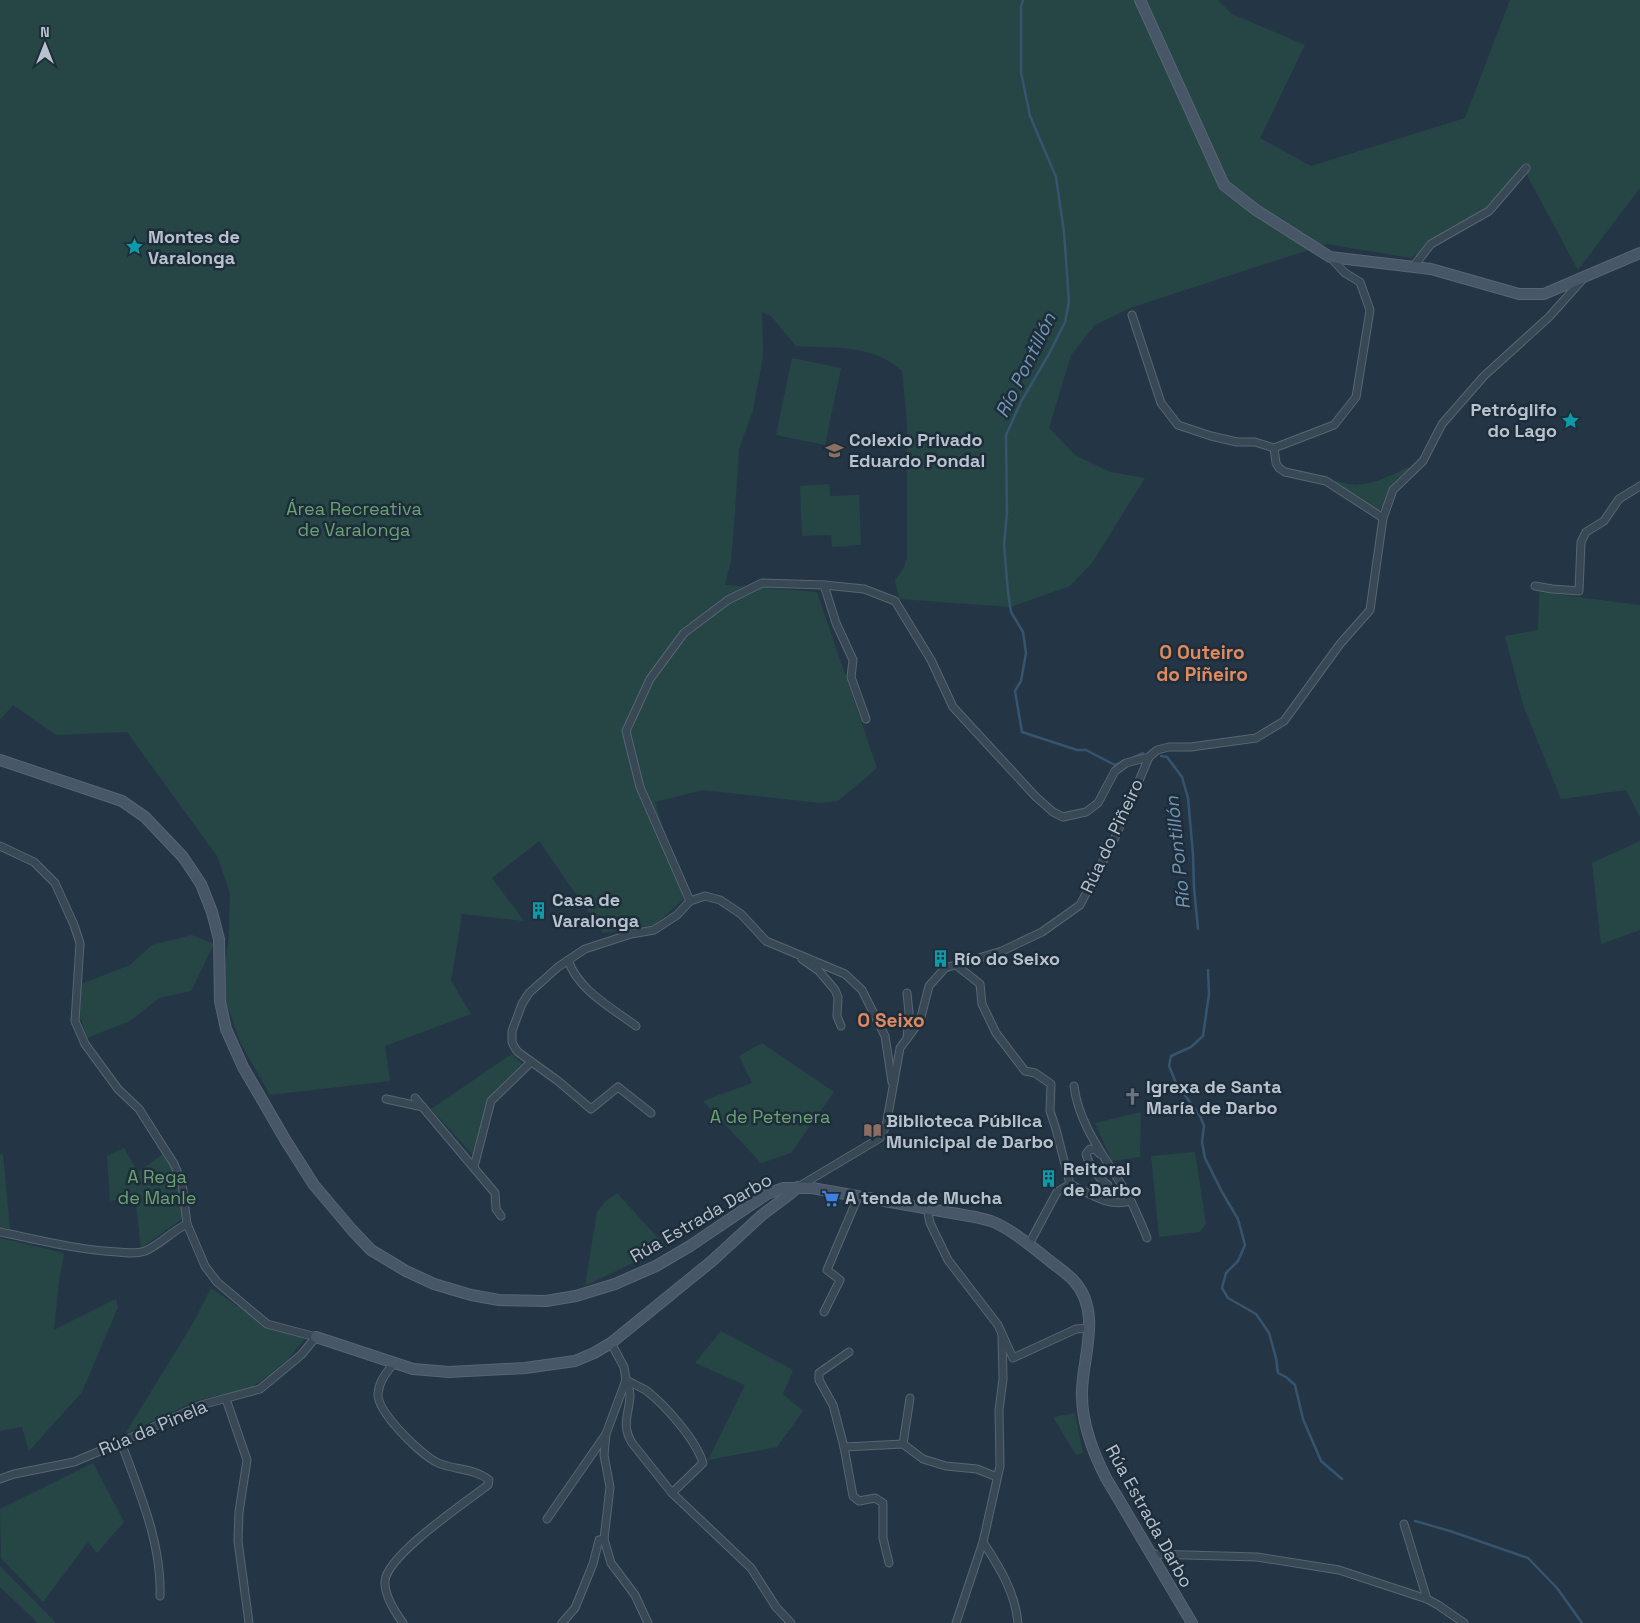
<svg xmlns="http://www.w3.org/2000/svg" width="1640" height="1623" font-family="'Space Grotesk',sans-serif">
	<rect width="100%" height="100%" fill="#243646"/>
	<!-- green -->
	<g fill="#264646">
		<path d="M0 0H1218L1232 14 1305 45 1260 138 1311 166 1465 118 1510 0H1640V188L1578 270 1522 166 1489 208 1411 258 1327 244 1130 308 1095 325 1071 355 1049 428 1075 455 1110 472 1145 478 1092 563 1070 586 1010 607 899 599 895 580 902 571 907 559V422L902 371C873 344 832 348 796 346L771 316 762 312 763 357 753 410 739 449 734 525 731 561 725 585 817 592 877 768 838 801 820 803 703 790 655 802 684 899 654 925 603 933 539 841 492 878 524 921 462 914 451 981 471 1014 385 1046 390 1081 270 1095 241 1044 222 990 229 935 230 893 217 856 127 732 56 735 13 705 0 720Z"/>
		<path d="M792 358 841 368 825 445 776 435Z"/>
		<path d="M1408 467 1409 469C1402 474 1396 479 1391 486 1386 494 1386 507 1378 511L1336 483 1335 480C1359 492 1387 478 1408 467Z"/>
		<path d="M829 484 830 496 859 495 861 545 832 547 831 535 802 536 800 486Z"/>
		<path d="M1539 592 1640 605V817L1626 790 1561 799 1523 705 1505 636 1538 630Z"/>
		<path d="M1640 841V930L1601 944 1592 863Z"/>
		<path d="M192 935 214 944 191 991 159 998 130 1021 87 1038 80 1016 81 984 130 965 152 945Z"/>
		<path d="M762 1043 834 1092 791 1153 761 1163 703 1101 752 1083 739 1056Z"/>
		<path d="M512 1054 524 1066 489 1099 473 1155 431 1109Z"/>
		<path d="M1141 1112 1140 1157 1112 1161 1095 1123Z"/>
		<path d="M124 1148 138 1172 163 1154C180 1176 180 1193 183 1218L141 1248 135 1196 110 1201 107 1156Z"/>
		<path d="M1195 1152 1206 1224 1199 1232 1159 1237 1151 1156Z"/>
		<path d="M0 1154 3 1155 10 1229 0 1227Z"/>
		<path d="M617 1193 666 1247 585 1286 597 1212 605 1202Z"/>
		<path d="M0 1238 64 1253 59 1281 54 1330 116 1299 118 1307 82 1392 29 1451 22 1427 0 1431Z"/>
		<path d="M211 1288 268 1327 306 1337 288 1359 269 1375 251 1388 198 1400 125 1434 192 1325Z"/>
		<path d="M721 1331 793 1370 783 1394 803 1411 777 1447 708 1460 745 1385 695 1363Z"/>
		<path d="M1075 1413 1083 1453 1076 1455 1053 1417Z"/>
		<path d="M93 1463 124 1522 97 1553 88 1542 43 1602 1 1558 0 1509Z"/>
		<path d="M0 1566 56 1623H38L0 1587Z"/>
	</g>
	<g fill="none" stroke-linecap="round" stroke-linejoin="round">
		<!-- stream -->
		<g stroke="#36546e" stroke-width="2.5">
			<path d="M1023 0 1021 7V72L1030 116 1056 177 1064 232 1069 302 1065 322 1049 354 1022 400 1006 435 1007 513 1004 544 1008 592 1011 612 1023 632 1026 653 1021 681 1015 691 1022 732 1077 750H1086L1115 765 1122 762"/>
			<path d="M1161 756 1167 757 1182 777 1188 798 1193 854 1194 888 1198 929"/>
			<path d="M1128 760 1143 753"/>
			<path d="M1208 970 1209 994 1203 1036 1191 1047 1171 1056 1169 1066 1176 1083 1200 1116 1204 1126 1202 1142 1205 1158 1222 1192 1238 1219 1245 1245 1238 1261 1226 1273 1222 1288 1228 1298 1256 1314 1269 1333 1276 1358 1278 1373 1286 1377 1295 1385 1303 1419 1321 1461 1342 1479"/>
			<path d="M1415 1521 1450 1531 1528 1558 1557 1588 1582 1623"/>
		</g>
		<defs>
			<g id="street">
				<path d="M1330 257 1345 273 1360 282 1370 310 1356 397 1334 425 1274 448 1276 463 1279 468 1285 472 1326 481 1383 518"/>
				<path d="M1413 267 1431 244 1489 211 1526 168"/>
				<path d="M1132 315 1161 403 1178 425 1211 436 1237 442H1255L1274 448"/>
				<path d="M824 585 836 623 853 660 851 677 866 719"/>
				<path d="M1535 586 1552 589 1579 591 1581 542 1586 532 1604 521 1619 499 1640 486"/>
				<path d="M0 846 34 862 55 883 74 925 80 943 75 1021 85 1044 118 1089 139 1109 174 1164 182 1183 187 1224 205 1266 217 1282 267 1324 316 1337 301 1355 260 1389 201 1405 121 1442 74 1462 14 1474 0 1479"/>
				<path d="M690 901 640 787 626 731 650 679 684 633 728 600 762 583 824 585 864 589 895 601 931 660 953 707 1036 797 1053 812 1063 817 1086 812 1098 803 1115 771 1126 763 1149 757"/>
				<path d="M690 901 705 896 720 900 741 914 766 941 845 974 862 990 885 1036 892 1082"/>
				<path d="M802 959 819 971 835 990 838 997 837 1016 841 1026"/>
				<path d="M568 960C578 990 612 1008 636 1026"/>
				<path d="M956 965 980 984 982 1004 996 1033 1025 1071 1035 1073 1051 1084 1050 1111 1056 1129 1070 1184"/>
				<path d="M907 993 909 1013 907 1039"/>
				<path d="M1074 1086C1079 1128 1110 1163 1130 1199 1136 1212 1142 1225 1147 1238"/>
				<path d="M415 1098 495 1193 496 1209 501 1216"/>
				<path d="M386 1099 423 1107"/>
				<path d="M651 1113 618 1087 591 1109 558 1081 518 1052 515 1048 512 1042V1031L522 1004 529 993 558 967 585 949 631 934 654 930 677 915 690 901"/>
				<path d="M1100 1154 1096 1150 1090 1149 1086 1154C1089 1165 1098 1178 1108 1185V1196L1104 1200"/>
				<path d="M474 1167 491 1101 531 1062"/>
				<path d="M1070 1184C1089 1193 1109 1208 1130 1201"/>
				<path d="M798 1187 880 1138 886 1126 900 1048 920 1021 929 986 945 968 1002 951 1042 932 1080 905 1114 840 1149 757 1157 750 1169 747H1191L1256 738 1284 721 1340 644 1370 610 1383 518 1393 490 1423 461 1442 424 1484 376 1549 317 1582 280"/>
				<path d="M927 1208 930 1223 948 1260 998 1325 1013 1358 1076 1329 1089 1328"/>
				<path d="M0 1232C39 1240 78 1250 118 1252 127 1253 136 1254 145 1251 160 1245 172 1231 187 1224"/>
				<path d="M1029 1244 1057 1192 1070 1184"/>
				<path d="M824 1312 840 1280 827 1270 858 1197"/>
				<path d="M611 1343 624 1367 626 1380 606 1434 604 1455 610 1487 604 1539 611 1563 635 1595 648 1623"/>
				<path d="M849 1352 819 1373V1380L833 1405 844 1447 903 1444 923 1459 946 1466 977 1469 997 1477"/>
				<path d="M394 1363C386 1373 379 1381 378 1394 377 1412 421 1455 438 1463 454 1470 474 1468 489 1480L488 1485C466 1502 387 1555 385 1581 384 1595 395 1612 403 1623"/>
				<path d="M626 1380C628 1385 630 1391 630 1396 629 1414 621 1425 632 1443L672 1493 751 1568 776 1607 791 1623"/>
				<path d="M626 1380C633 1384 641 1387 647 1391 666 1406 696 1440 703 1463L672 1493"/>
				<path d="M226 1399 247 1460 239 1512 238 1541 249 1623"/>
				<path d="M121 1442C139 1492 162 1543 160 1596"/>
				<path d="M903 1444 910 1398"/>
				<path d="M844 1447 853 1496 859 1501 875 1498 883 1503V1538L889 1563"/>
				<path d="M547 1519 606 1434"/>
				<path d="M1404 1524 1427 1599"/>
				<path d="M983 1542C1000 1568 1015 1592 1018 1623"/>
				<path d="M1151 1554 1257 1557 1339 1570 1427 1599 1438 1605 1464 1623"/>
				<path d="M562 1623 575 1608 593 1564 599 1540 604 1539"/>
				<path d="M956 1623 983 1542 1000 1466 999 1410 1003 1379 1002 1335"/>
			</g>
			<g id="secondary">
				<path d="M1140 0 1224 185 1256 210 1330 257 1431 269 1519 294H1544L1640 253"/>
				<path d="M0 760 122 801 145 817 183 857 201 884 212 912 219 939 220 1001 226 1029 243 1067 286 1141 314 1185 352 1230 371 1250 406 1271 434 1284 471 1295 499 1300 546 1301 576 1296 615 1284 656 1266 690 1246 767 1194 783 1188H812L969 1216C976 1217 984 1219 991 1221 1011 1229 1028 1244 1045 1257 1054 1265 1066 1272 1074 1281 1102 1312 1083 1355 1082 1391 1081 1422 1092 1451 1106 1478L1192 1623"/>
				<path d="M316 1337 413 1369 449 1372 525 1368 575 1361 594 1353 611 1343 712 1261 762 1215 790 1194 798 1187"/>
			</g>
		</defs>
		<!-- street casing -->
		<use href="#street" stroke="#586572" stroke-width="9"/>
		<!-- secondary casing -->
		<use href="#secondary" stroke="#586572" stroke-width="12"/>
		<!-- street -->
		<use href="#street" stroke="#394855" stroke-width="7"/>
		<!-- secondary -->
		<use href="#secondary" stroke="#475768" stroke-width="10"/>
	</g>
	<!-- icons -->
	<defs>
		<symbol id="sight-bare" viewBox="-9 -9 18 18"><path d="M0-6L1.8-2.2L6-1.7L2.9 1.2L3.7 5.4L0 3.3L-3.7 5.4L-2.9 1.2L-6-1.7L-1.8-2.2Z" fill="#0f9aa8" stroke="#1e2d3a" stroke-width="2.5" paint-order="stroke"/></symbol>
		<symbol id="school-bare" viewBox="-9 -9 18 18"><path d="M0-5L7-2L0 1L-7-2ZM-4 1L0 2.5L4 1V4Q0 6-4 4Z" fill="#8d6e63" stroke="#1e2d3a" stroke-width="2.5" paint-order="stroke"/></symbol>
		<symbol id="building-bare" viewBox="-9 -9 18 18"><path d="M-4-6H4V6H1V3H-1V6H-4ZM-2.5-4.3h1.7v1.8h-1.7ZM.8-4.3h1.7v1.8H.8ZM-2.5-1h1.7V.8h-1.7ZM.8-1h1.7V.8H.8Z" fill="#0f9aa8" stroke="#1e2d3a" stroke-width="2.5" paint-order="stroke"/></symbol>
		<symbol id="church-bare" viewBox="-9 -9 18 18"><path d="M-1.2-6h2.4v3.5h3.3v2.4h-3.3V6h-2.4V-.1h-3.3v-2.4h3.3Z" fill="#6b7280" stroke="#1e2d3a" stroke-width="2.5" paint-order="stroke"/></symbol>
		<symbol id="library-bare" viewBox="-9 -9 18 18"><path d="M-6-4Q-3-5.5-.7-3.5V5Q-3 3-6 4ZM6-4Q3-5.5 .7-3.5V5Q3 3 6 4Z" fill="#8d6e63" stroke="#1e2d3a" stroke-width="2.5" paint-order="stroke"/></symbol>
		<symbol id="supermarket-bare" viewBox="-9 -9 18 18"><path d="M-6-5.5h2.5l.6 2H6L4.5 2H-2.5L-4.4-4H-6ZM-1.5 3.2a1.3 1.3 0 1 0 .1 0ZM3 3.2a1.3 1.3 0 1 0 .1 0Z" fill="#3f7fe0" stroke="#1e2d3a" stroke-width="2.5" paint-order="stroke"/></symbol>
	</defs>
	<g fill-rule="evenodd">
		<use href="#sight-bare" x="122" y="234" width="25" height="25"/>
		<use href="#sight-bare" x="1558" y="408" width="25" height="25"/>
		<use href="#school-bare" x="822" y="438" width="25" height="25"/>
		<use href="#building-bare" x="526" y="898" width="25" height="25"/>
		<use href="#building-bare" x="928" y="946" width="25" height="25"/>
		<use href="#church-bare" x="1120" y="1084" width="25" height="25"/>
		<use href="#library-bare" x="860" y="1118" width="25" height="25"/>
		<use href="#building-bare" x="1036" y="1166" width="25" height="25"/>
		<use href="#supermarket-bare" x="818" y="1186" width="25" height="25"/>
	</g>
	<g text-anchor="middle" stroke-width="5" stroke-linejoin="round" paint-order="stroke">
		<!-- poi labels -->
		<g font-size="18" font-weight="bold" fill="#b7c2ce" stroke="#1e2d3a" text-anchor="start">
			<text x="148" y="243">Montes de<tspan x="148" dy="21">Varalonga</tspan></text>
			<text x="1557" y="416" text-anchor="end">Petróglifo<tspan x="1557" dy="21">do Lago</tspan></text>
			<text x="849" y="446">Colexio Privado<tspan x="849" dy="21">Eduardo Pondal</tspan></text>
			<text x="552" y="906">Casa de<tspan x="552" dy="21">Varalonga</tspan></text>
			<text x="954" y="965">Río do Seixo</text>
			<text x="1146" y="1093">Igrexa de Santa<tspan x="1146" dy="21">María de Darbo</tspan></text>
			<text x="886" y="1127">Biblioteca Pública<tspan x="886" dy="21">Municipal de Darbo</tspan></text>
			<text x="1063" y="1175">Reitoral<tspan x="1063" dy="21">de Darbo</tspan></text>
			<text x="845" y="1204">A tenda de Mucha</text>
		</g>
		<!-- park labels -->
		<g font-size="18" fill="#6ba272" stroke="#1e2d3a">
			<text x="354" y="515">Área Recreativa<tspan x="354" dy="21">de Varalonga</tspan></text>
			<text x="770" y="1123">A de Petenera</text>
			<text x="157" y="1183">A Rega<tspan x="157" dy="21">de Manle</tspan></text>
		</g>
		<!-- street labels -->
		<g font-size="18" fill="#b7c2ce" stroke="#1e2d3a">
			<text transform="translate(1112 836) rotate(-65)" y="6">Rúa do Piñeiro</text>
			<text transform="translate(701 1218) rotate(-30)" y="6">Rúa Estrada Darbo</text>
			<text transform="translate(153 1428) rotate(-23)" y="6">Rúa da Pinela</text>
			<text transform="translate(1149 1516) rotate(61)" y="6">Rúa Estrada Darbo</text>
		</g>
		<!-- water labels -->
		<g font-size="19" font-style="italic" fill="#7396b4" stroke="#1e2d3a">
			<text transform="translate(1025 365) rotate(-64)" y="7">Río Pontillón</text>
			<text transform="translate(1177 853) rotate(-96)" y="7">Río Pontillón</text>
		</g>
		<!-- neighbourhood labels -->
		<g font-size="19" font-weight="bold" fill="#e1895f" stroke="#1e2d3a">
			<text x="1202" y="659">O Outeiro<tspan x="1202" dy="22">do Piñeiro</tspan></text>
			<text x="891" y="1027">O Seixo</text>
		</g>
	</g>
	<!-- north arrow -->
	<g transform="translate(45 45)" stroke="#1e2d3a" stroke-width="4" paint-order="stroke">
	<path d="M0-4L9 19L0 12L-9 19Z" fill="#b7c2ce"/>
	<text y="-8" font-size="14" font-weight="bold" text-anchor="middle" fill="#b7c2ce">N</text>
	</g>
</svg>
